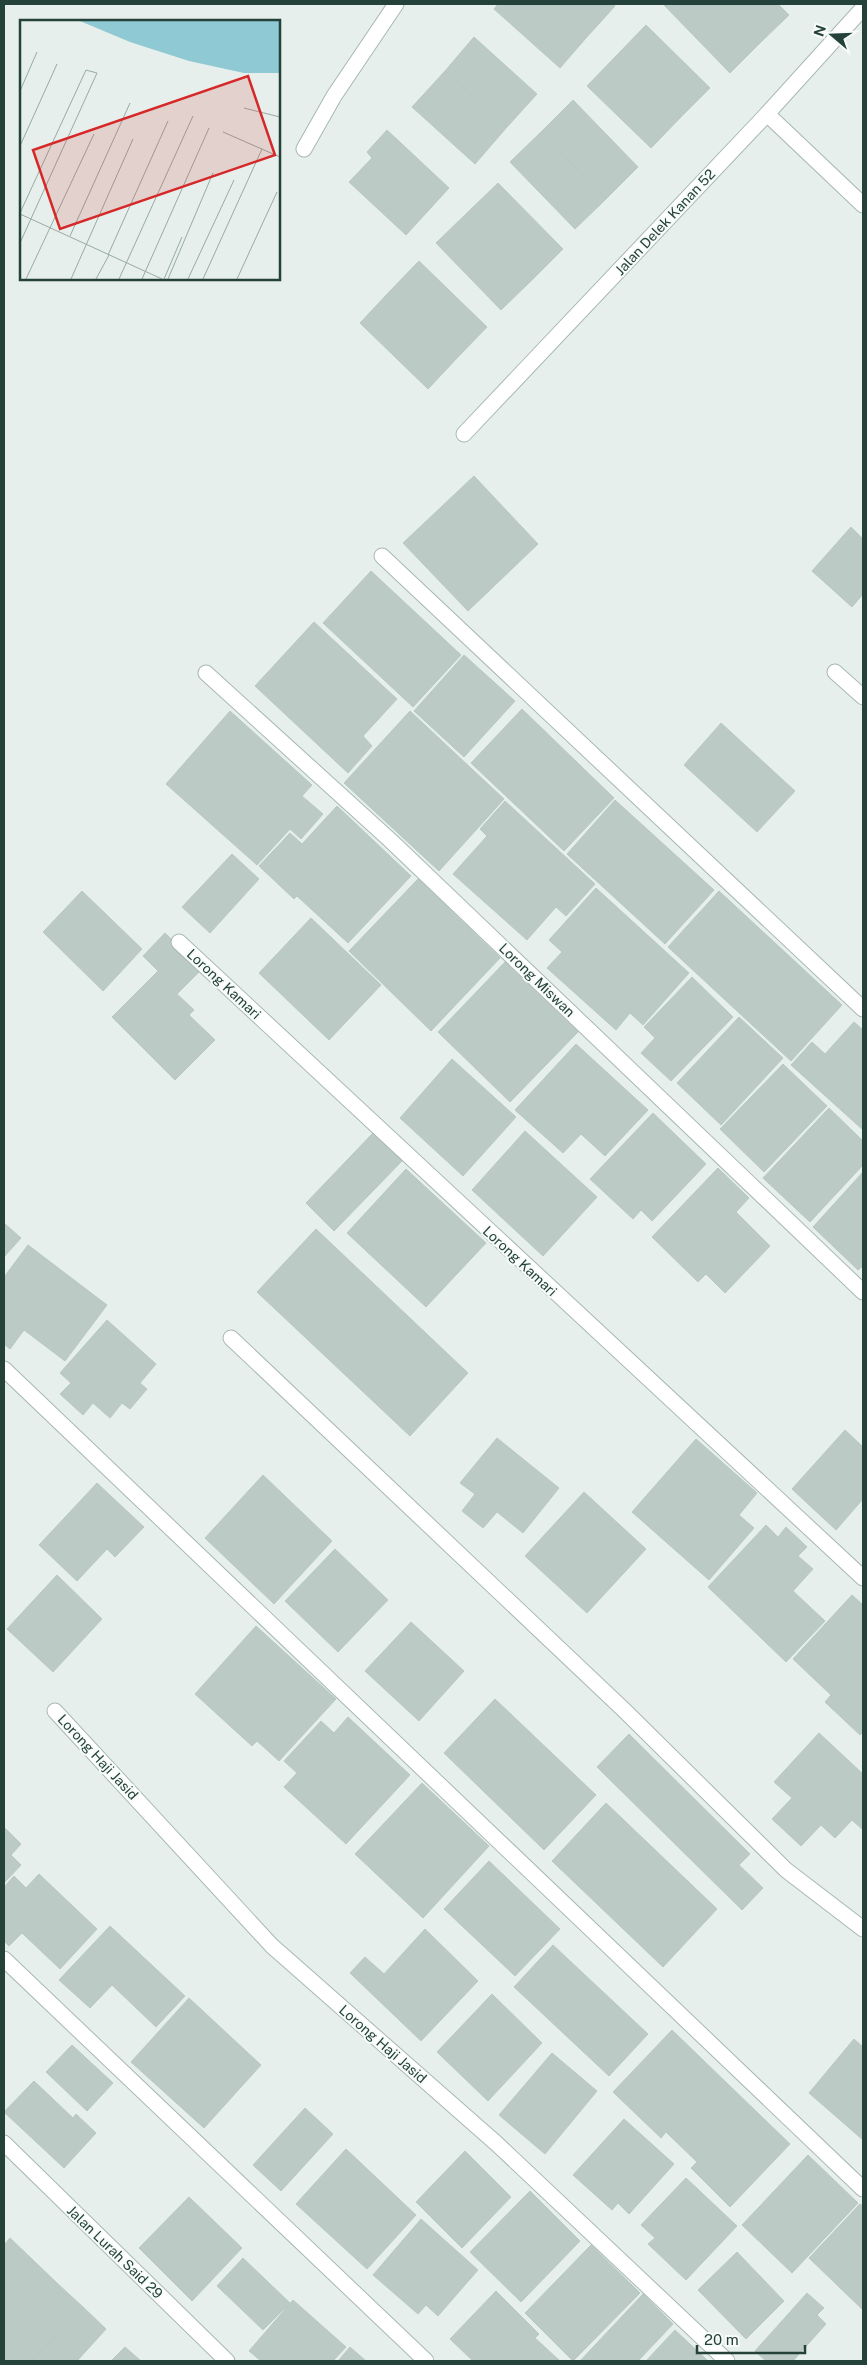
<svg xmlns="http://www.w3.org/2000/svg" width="867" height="2365" font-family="'Public Sans',sans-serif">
	<rect width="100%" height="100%" fill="#e6efeb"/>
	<!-- building -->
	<g fill="#bbcac4" stroke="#b8c9c2">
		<path d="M498 4H548L586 38 560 68 494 9Z"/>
		<path d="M548 4H612L615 6 586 38Z"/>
		<path d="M663 4H720L759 44 730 73Z"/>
		<path d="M720 4H778L789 15 759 44Z"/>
		<path d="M646 25 710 88 681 117 617 55Z"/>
		<path d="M474 37 537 94 507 127 445 71Z"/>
		<path d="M617 55 681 117 651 148 587 86Z"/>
		<path d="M445 71 507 127 475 164 412 107Z"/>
		<path d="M573 100 638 167 606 199 541 132Z"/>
		<path d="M387 130 449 188 406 235 349 182 372 158 367 152Z"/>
		<path d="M541 132 606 199 575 229 510 162Z"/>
		<path d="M498 183 563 249 534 278 469 211Z"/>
		<path d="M469 211 534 278 501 310 436 243Z"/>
		<path d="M419 261 487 327 458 357 390 291Z"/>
		<path d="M390 291 458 357 428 389 360 323Z"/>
		<path d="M474 476 538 544 468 611 403 543Z"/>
		<path d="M851 527 863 539V594L852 607 812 571Z"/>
		<path d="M371 571 461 655 413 707 323 623Z"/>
		<path d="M314 622 397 699 363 736 372 746 348 773 255 686Z"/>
		<path d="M464 655 515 701 464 757 414 711Z"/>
		<path d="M522 709 614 798 564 851 471 763Z"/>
		<path d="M230 711 312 785 302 796 323 814 301 839 290 829 257 865 166 784Z"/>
		<path d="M410 711 504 799 439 871 344 783Z"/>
		<path d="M721 723 795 791 757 832 684 765Z"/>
		<path d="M615 800 714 890 665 944 567 854Z"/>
		<path d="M505 801 595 884 566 916 556 907 527 940 453 874 487 836 480 829Z"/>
		<path d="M337 806 411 876 348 943 297 896 294 899 259 866 290 833 302 844Z"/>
		<path d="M232 854 259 879 210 933 182 907Z"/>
		<path d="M418 879 500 958 431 1031 349 951Z"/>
		<path d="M596 888 689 973 643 1025 630 1013 616 1030 547 968 562 952 549 940Z"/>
		<path d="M82 891 142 949 103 991 43 932Z"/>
		<path d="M719 891 842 1005 791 1061 668 947Z"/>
		<path d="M311 918 381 985 329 1040 259 973Z"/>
		<path d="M165 933 202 969 177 994 194 1010 189 1015 215 1040 175 1080 112 1017 158 971 143 956Z"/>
		<path d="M505 962 578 1032 510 1102 438 1032Z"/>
		<path d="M692 977 733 1017 671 1081 641 1053 655 1038 644 1027Z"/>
		<path d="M739 1017 783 1058 721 1125 677 1083Z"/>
		<path d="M854 1022 863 1030V1130L791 1065 812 1042 825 1054Z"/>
		<path d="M576 1044 648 1110 605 1156 581 1134 563 1153 515 1110Z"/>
		<path d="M452 1059 516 1117 463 1176 400 1118Z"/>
		<path d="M783 1064 827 1106 764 1172 720 1129Z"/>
		<path d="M829 1108 863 1141V1165L810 1222 763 1178Z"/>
		<path d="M653 1113 706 1164 652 1221 641 1210 633 1219 590 1179Z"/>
		<path d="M525 1131 597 1197 543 1256 472 1190Z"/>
		<path d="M373 1133 402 1161 334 1231 306 1203Z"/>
		<path d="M718 1168 749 1198 736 1212 770 1246 725 1293 706 1274 698 1282 652 1237Z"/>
		<path d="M406 1169 486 1243 426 1307 347 1233Z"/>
		<path d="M863 1172V1266L858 1270 813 1227Z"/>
		<path d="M4 1223 21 1238 4 1257Z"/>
		<path d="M316 1229 468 1373 410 1436 257 1292Z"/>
		<path d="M28 1245 107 1305 65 1361 24 1330 10 1349 4 1344V1277Z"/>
		<path d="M107 1320 156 1364 140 1383 147 1389 130 1409 122 1403 110 1418 93 1403 83 1415 60 1394 71 1383 60 1373Z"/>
		<path d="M845 1430 863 1447V1499L836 1530 792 1489Z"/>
		<path d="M497 1438 559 1488 523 1533 497 1512 483 1528 462 1511 475 1494 460 1483Z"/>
		<path d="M696 1439 757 1493 739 1515 754 1528 709 1580 632 1512Z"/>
		<path d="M263 1475 332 1541 274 1604 205 1538Z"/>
		<path d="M97 1483 144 1527 115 1557 107 1549 77 1581 39 1545Z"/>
		<path d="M584 1492 646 1549 587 1613 525 1556Z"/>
		<path d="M766 1525 778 1537 786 1527 807 1547 798 1556 813 1569 793 1591 825 1621 786 1662 708 1587Z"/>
		<path d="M335 1549 388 1600 338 1652 285 1601Z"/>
		<path d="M57 1575 102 1619 53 1672 7 1629Z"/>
		<path d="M852 1595 863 1605V1732L860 1735 825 1702 831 1695 793 1659Z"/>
		<path d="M411 1622 464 1671 419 1721 365 1671Z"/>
		<path d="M256 1626 336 1699 279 1761 257 1741 252 1746 195 1694Z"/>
		<path d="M495 1699 596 1795 544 1850 444 1753Z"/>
		<path d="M348 1717 410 1775 346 1844 284 1787 297 1773 284 1761 321 1721 334 1733Z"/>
		<path d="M819 1733 863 1774V1830L852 1820 835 1838 821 1825 801 1846 772 1819 792 1798 774 1782Z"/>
		<path d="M629 1734 750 1854 739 1865 763 1888 742 1910 597 1767Z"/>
		<path d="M422 1783 489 1846 423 1918 355 1854Z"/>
		<path d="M606 1803 717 1909 663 1967 552 1861Z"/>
		<path d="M4 1827 21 1844 11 1855 21 1865 4 1883Z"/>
		<path d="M489 1861 560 1929 515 1976 444 1909Z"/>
		<path d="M39 1874 97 1929 60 1969 22 1933 9 1946 4 1941V1887L14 1876 26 1888Z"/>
		<path d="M110 1926 185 1996 156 2027 112 1985 90 2008 59 1980Z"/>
		<path d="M425 1929 478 1981 421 2041 350 1973 365 1957 384 1974Z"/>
		<path d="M553 1945 648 2034 609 2076 514 1987Z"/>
		<path d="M492 1994 542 2043 488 2101 437 2052Z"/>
		<path d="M189 1998 261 2065 204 2128 131 2062Z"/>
		<path d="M672 2030 790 2144 730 2207 691 2168 697 2162 666 2132 661 2138 613 2092Z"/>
		<path d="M854 2039 863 2047V2140L809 2093Z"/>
		<path d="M72 2045 113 2083 87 2111 46 2072Z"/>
		<path d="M552 2053 597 2091 545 2154 499 2115Z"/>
		<path d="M34 2081 73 2118 76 2114 96 2133 64 2168 4 2112Z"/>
		<path d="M305 2108 333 2134 281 2191 253 2165Z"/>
		<path d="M624 2119 674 2164 629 2214 618 2203 612 2210 573 2175Z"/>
		<path d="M346 2149 416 2215 367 2269 296 2204Z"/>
		<path d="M465 2151 511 2197 462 2248 416 2202Z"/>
		<path d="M808 2155 858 2203 792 2273 742 2225Z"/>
		<path d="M686 2178 737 2226 686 2280 648 2244 655 2238 641 2225Z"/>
		<path d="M530 2191 580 2241 521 2302 470 2252Z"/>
		<path d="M189 2197 242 2248 192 2301 139 2248Z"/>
		<path d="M860 2204 863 2206V2310L809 2258Z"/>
		<path d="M421 2219 478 2270 438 2316 426 2305 418 2314 373 2275Z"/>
		<path d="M10 2238 34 2261 4 2294V2245Z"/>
		<path d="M591 2245 640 2293 573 2361 525 2313Z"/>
		<path d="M737 2252 784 2301 746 2339 698 2290Z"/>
		<path d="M243 2258 290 2303 263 2330 217 2286Z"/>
		<path d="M34 2261 58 2284 4 2342V2294Z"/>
		<path d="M58 2284 83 2307 32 2361H4V2342Z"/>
		<path d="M496 2291 539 2334 535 2338 560 2361H473L450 2339Z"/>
		<path d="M807 2293 824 2308 817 2315 826 2324 793 2361H766L755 2351Z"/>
		<path d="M643 2294 673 2324 638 2361H580Z"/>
		<path d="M293 2300 346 2347 333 2361H261L249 2351Z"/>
		<path d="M83 2307 106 2329 77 2361H32Z"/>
		<path d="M675 2330 708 2361H646Z"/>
		<path d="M125 2347 141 2361H111Z"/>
		<path d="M350 2347 366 2361H338Z"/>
	</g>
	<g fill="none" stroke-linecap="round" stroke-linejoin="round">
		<defs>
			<g id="street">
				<path d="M767 114 863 205"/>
				<path d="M304 149 334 96 396 4"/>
				<path d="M464 434 767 114 863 8"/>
				<path d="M382 556 863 1009"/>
				<path d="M835 672 863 697"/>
				<path d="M206 673 390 840 863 1292"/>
				<path d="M179 942 863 1578"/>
				<path d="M231 1338 624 1710 786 1870 863 1929"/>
				<path d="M4 1369 863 2189"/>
				<path d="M55 1711 272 1946 497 2144 727 2361"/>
				<path d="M4 1959 426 2361"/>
				<path d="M4 2143 227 2361"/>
			</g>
		</defs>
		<!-- street casing -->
		<use href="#street" stroke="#a8b8b2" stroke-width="17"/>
		<!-- street -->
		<use href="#street" stroke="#fff" stroke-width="15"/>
	</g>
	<g text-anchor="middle" stroke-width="4" stroke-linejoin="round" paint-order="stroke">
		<!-- street labels -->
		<g font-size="14" fill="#24423a" stroke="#f7fbf9">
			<text transform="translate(665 222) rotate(-47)" y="5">Jalan Delek Kanan 52</text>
			<text transform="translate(537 980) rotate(44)" y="5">Lorong Miswan</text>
			<text transform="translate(224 984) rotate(43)" y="5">Lorong Kamari</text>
			<text transform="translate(520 1261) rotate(43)" y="5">Lorong Kamari</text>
			<text transform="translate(98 1757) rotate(47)" y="5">Lorong Haji Jasid</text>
			<text transform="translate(383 2044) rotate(41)" y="5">Lorong Haji Jasid</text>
			<text transform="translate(115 2252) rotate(44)" y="5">Jalan Lurah Said 29</text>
		</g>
	</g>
	<!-- overview -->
	<g transform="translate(20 20)">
		<rect width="260" height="260" fill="#e6efeb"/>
		<path d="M60 1H260V53H224L169 41 110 22Z" fill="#8ec9d4"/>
		<path fill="none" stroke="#98aaa4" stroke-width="1" d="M0 71 17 32M224 88 260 97M203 112 260 137M0 126 37 44M0 193 66 50 77 53 0 223M0 194 142 259M50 216 110 83M88 235 148 101M6 259 74 114M51 259 113 119M76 259 89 235M99 259 173 96M122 259 189 108M144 259 162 217M148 259 193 153M168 259 214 160M183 259 242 129M217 259 257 172"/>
		<path fill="#d62828" fill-opacity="0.15" stroke="#d62828" stroke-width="2.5" d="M228 56 255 135 40 209 13 130Z"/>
		<rect width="260" height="260" fill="none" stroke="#24423a" stroke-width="2.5"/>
	</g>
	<!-- border -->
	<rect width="867" height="2365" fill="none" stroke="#24423a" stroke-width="10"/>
	<!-- north arrow -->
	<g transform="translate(832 35) rotate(289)" stroke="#f7fbf9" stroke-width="4" paint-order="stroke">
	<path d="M0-4L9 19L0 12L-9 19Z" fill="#24423a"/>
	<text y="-8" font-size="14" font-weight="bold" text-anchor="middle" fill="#24423a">N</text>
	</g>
	<!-- scale -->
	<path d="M697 2345v8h108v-8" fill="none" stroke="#24423a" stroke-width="2.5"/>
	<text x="704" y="2345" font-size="15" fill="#24423a" stroke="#f7fbf9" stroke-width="4" paint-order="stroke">20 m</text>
</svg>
